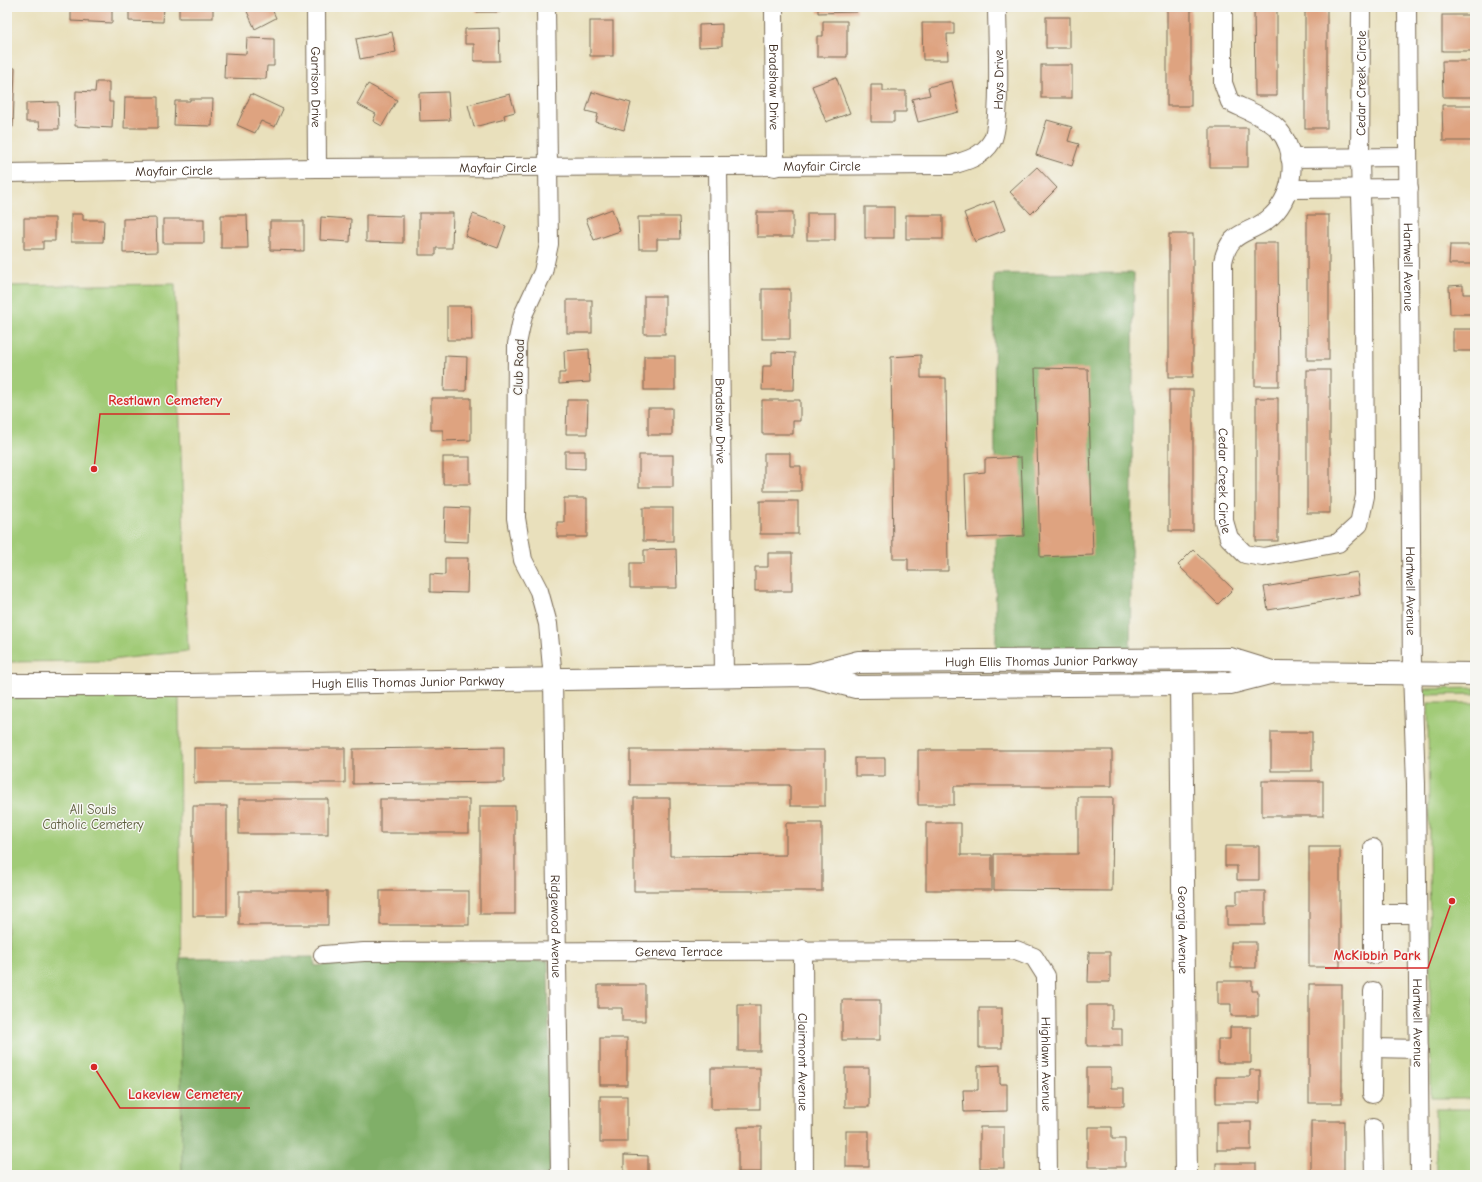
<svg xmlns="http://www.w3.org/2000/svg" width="1482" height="1182" font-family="'Comic Neue',sans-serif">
	<rect width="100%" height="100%" fill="#f6f6f2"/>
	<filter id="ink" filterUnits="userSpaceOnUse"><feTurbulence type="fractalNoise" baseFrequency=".025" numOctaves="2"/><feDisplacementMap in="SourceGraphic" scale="8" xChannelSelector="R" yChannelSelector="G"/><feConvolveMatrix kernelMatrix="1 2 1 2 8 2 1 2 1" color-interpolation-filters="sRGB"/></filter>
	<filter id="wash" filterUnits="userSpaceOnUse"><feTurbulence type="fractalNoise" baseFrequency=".012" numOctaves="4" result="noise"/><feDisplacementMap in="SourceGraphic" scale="16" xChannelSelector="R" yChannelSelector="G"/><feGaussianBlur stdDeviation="0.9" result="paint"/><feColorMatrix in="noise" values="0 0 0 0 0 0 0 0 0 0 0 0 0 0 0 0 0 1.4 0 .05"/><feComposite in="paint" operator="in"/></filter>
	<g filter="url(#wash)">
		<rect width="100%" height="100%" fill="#e9e0bc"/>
		<!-- green -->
		<g fill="#a1cb77" stroke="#6e7a4a">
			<path d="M175 284 188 651 102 661 7 662V286Z"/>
			<path d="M1475 688V694L1428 695 1424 697V689Z"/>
			<path d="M179 695 182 1175H7V698Z"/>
			<path d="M1428 703H1475V1098H1431Z"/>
			<path d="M1435 1109H1475V1175H1436Z"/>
		</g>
		<!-- forest -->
		<g fill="#80af68" stroke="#5e6c43">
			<path d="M1134 273 1130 669 996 665 994 274Z"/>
			<path d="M314 957 315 966 364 961H548L551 1175H182L180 958Z"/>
		</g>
		<g id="blocks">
			<!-- building -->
			<g fill="#dea380">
				<path d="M71 7H112V23L71 21Z"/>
				<path d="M129 7H164L163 22 129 21Z"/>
				<rect x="179" y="7" width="34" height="11"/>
				<path d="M245 7H271L276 18 255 29Z"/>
				<rect x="476" y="7" width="24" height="5"/>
				<path d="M700 7H723V10L700 9Z"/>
				<path d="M818 7H857V12L818 13Z"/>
				<path d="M932 7H954V9L932 10Z"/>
				<rect x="1167" y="7" width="24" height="99"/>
				<path d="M1254 7H1277V96H1255Z"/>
				<rect x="1305" y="7" width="22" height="121"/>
				<rect x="1442" y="15" width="33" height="36"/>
				<rect x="1046" y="17" width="24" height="31"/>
				<rect x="590" y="21" width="23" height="35"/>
				<path d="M823 21H847V57H817V36H823Z"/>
				<path d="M922 23H954V34H947L948 60H923Z"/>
				<path d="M722 24V46L699 47V25Z"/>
				<path d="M499 28 500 61H474V44H465V29Z"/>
				<path d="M392 32 396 52 360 59 356 39Z"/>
				<path d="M247 38 274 39V66H267L266 79 224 78 225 53 246 54Z"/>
				<path d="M1442 61H1475V97H1443Z"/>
				<rect x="1041" y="65" width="31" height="33"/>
				<path d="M7 67 15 68 13 127H7Z"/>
				<path d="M836 77 850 113 826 122 812 86Z"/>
				<path d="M952 81 959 112 918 122 912 99 930 95 928 87Z"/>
				<path d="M96 82H109V102H113L112 128 75 126 76 91 95 92Z"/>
				<path d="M368 84 397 100 382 126 373 121 376 114 357 104Z"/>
				<path d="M871 85H883V91H906V112H894V122H871Z"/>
				<path d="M448 92 450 120 420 121 419 93Z"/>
				<path d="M592 92 631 103 624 130 596 122 598 114 586 111Z"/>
				<path d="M251 94 283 109 275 127 261 121 255 133 237 125Z"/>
				<path d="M510 94 515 112 504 115 505 119 474 127 468 105Z"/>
				<path d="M125 97H158V128H124Z"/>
				<path d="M190 99H213L212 126 174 125 175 101H190Z"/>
				<path d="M58 102 59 129H40L39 122H26V103Z"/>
				<path d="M1442 105H1475V141H1443Z"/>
				<path d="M1047 120 1072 127 1068 141 1079 144 1072 166 1036 155Z"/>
				<rect x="1210" y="128" width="38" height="39"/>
				<path d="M1037 167 1057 188 1031 214 1010 192Z"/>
				<path d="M994 201 1005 230 975 242 964 213Z"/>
				<rect x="865" y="207" width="29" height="31"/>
				<path d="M612 209 620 231 594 240 586 219Z"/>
				<rect x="757" y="212" width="36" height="25"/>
				<path d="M419 213H453L452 248H436V255H419Z"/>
				<rect x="807" y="213" width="28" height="27"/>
				<path d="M71 214H83V220H104L103 242H71Z"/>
				<path d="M473 214 506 226 498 248 465 236Z"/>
				<path d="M221 215H247L248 248H221Z"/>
				<path d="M366 215 403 216V243L366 242Z"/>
				<rect x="906" y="215" width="37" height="24"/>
				<rect x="1307" y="215" width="22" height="145"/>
				<path d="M321 217 351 219 350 242 320 240Z"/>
				<path d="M638 217H679L680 239H657V249H639Z"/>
				<path d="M24 218H55V241H43V249H24Z"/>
				<path d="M156 218 157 252 123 253V219Z"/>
				<rect x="163" y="219" width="41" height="24"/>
				<path d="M270 221H304V251L270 250Z"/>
				<rect x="1169" y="234" width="24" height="143"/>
				<path d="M1255 243H1278L1279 386H1255Z"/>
				<path d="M1450 245H1475V264H1449Z"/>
				<path d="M1463 285V294H1475V314H1450L1449 286Z"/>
				<rect x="762" y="289" width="28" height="50"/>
				<rect x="644" y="296" width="21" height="38"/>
				<rect x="567" y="300" width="25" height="33"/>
				<path d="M447 306H471L472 340H447Z"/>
				<rect x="1453" y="329" width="22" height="22"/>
				<path d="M589 349 590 382 559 384V373H565L564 351Z"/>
				<path d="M772 352 795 353 794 390H762L763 366H772Z"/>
				<path d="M921 355V378H946L948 571H908V559H893L891 357Z"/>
				<path d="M445 356 467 357 466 391H444Z"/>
				<rect x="644" y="356" width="31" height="34"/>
				<path d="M1035 368 1088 369 1093 555 1040 557Z"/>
				<rect x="1307" y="370" width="23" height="143"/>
				<rect x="1169" y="390" width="24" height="141"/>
				<path d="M431 398H471V440L443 441V430H431Z"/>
				<rect x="1256" y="398" width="22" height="143"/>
				<path d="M567 400H588L587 434H566Z"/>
				<path d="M762 400H800V421H793V434H762Z"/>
				<rect x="648" y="408" width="24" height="27"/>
				<path d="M565 451H585V469L565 468Z"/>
				<path d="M764 453H790V466H801V491H764Z"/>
				<rect x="639" y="455" width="34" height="32"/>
				<rect x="443" y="457" width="27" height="27"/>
				<path d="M1021 457 1024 536 967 538 965 474 985 472V459Z"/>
				<path d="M564 498H587V537H557V522H564Z"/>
				<rect x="760" y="501" width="38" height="33"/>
				<path d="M445 507 469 508 468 542 444 541Z"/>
				<rect x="643" y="508" width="30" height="33"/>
				<path d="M676 549 677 588H630V563H644V550Z"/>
				<path d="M1193 550 1233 589 1218 604 1178 565Z"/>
				<path d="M768 553H792V591H755V567H768Z"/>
				<path d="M445 558H468L467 593 430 592V574L445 575Z"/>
				<path d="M1357 572 1360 595 1268 610 1264 587Z"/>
				<rect x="1271" y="732" width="41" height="39"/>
				<path d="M504 747V782L353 784V749Z"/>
				<rect x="194" y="748" width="151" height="35"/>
				<path d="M630 750H825V806H790V785H630Z"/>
				<path d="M918 750H1112V786H954V805H918Z"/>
				<rect x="855" y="758" width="30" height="18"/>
				<rect x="1262" y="781" width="61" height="35"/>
				<path d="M1078 797H1113L1112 891 994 890V854H1078Z"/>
				<path d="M634 798H670V856L786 855V823H822V891H634Z"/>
				<rect x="239" y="799" width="89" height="35"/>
				<rect x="380" y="799" width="89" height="34"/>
				<rect x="193" y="806" width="34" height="110"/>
				<rect x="480" y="806" width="35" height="108"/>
				<path d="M926 823H961V855H992V890H926Z"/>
				<path d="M1225 846H1259V880H1237V866H1225Z"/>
				<rect x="1309" y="847" width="31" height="120"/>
				<rect x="239" y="891" width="89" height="34"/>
				<rect x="380" y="891" width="89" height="34"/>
				<path d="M1237 891H1265V925H1227V904H1237Z"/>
				<rect x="1231" y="942" width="25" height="26"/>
				<path d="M1089 952H1110V982H1088Z"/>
				<path d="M1218 981H1252V991H1258V1016H1231V1004H1218Z"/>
				<rect x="1309" y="984" width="33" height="119"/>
				<path d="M598 985H645V1021H622V1008H598Z"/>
				<rect x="842" y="1000" width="38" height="40"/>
				<rect x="738" y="1005" width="22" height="46"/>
				<path d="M1087 1005H1112V1029H1122V1046H1087Z"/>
				<rect x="979" y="1008" width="23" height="40"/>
				<path d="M1230 1027H1251V1063H1218V1039H1230Z"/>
				<rect x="600" y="1038" width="27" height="47"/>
				<path d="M1000 1065V1084H1007V1111L964 1112 963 1090H978V1066Z"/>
				<rect x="711" y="1068" width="49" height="41"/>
				<rect x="845" y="1068" width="24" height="39"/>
				<path d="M1087 1068H1111V1088H1124V1106H1087Z"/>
				<path d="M1250 1070H1260V1103H1216V1077H1250Z"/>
				<rect x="600" y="1096" width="27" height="46"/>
				<rect x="1311" y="1121" width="33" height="54"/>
				<rect x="1217" y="1122" width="34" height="28"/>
				<rect x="738" y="1127" width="23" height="45"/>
				<rect x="980" y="1127" width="24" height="41"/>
				<path d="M1088 1127H1112V1139H1125V1167H1088Z"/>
				<rect x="846" y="1131" width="23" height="36"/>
				<path d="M624 1155 648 1156V1175H624Z"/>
				<rect x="1216" y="1163" width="40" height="12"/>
			</g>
		</g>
	</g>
	<g filter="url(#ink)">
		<use href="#blocks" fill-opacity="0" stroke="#786a55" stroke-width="1"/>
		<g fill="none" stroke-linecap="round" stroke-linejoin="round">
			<defs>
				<g id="street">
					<path id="s1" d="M316 7 317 168"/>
					<path id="s2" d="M546 7 549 244 543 272 523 315 517 344 516 518 523 560 539 591 548 624 553 679 560 1175"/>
					<path id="s3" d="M774 7 775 167"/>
					<path id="s4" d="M1223 7V83L1230 102C1244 109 1268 118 1278 129 1301 155 1293 201 1267 220 1245 236 1229 231 1223 262L1224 521 1229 538 1245 554 1263 557 1338 543 1359 524 1365 496 1364 294 1360 162 1361 7"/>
					<path id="s5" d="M1407 7 1412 672 1416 784 1420 1175"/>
					<path d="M1290 158 1408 157"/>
					<path id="s6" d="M718 167 724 675"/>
					<path id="s7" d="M7 173 317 168 951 165C967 161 983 156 992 141 1002 123 997 32 997 7"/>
					<path d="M1290 189 1409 188"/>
					<path d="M1373 848V955"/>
					<path d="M1373 914H1417"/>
					<path id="s8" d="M803 949 804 1175"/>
					<path id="s9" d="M323 955 364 952 1016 950 1034 957 1046 976 1048 1175"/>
					<path d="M1373 1048 1419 1049"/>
					<path d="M1372 1094 1373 991"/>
					<path d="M1373 1128 1374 1175"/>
				</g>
				<g id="secondary">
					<path id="s10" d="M810 675 858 662 983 661 1230 659 1272 672"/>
					<path id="s11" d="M1181 684 1186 1175"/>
					<path id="s12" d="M7 685H188L809 675 856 687 1181 684 1230 683 1273 672 1475 674"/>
				</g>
			</defs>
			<!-- street casing -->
			<use href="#street" stroke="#786a55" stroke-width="20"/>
			<!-- secondary casing -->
			<use href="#secondary" stroke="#786a55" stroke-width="24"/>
			<!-- street -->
			<use href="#street" stroke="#fff" stroke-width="18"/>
			<!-- secondary -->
			<use href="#secondary" stroke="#fff" stroke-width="22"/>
		</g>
	</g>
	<g text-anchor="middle" stroke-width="3" stroke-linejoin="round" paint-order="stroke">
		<!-- street labels -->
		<g font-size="13" fill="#3b2a1e" stroke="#f6f6f2">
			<text dy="5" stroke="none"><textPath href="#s7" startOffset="1055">Hays Drive</textPath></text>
			<text dy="5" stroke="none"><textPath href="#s4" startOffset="1181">Cedar Creek Circle</textPath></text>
			<text dy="5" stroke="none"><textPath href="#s1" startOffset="80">Garrison Drive</textPath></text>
			<text dy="5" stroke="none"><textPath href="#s3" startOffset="80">Bradshaw Drive</textPath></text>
			<text dy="5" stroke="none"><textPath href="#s7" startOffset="815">Mayfair Circle</textPath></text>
			<text dy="5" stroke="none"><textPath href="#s7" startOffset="491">Mayfair Circle</textPath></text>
			<text dy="5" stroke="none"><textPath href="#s7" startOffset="167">Mayfair Circle</textPath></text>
			<text dy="5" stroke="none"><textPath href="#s5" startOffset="260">Hartwell Avenue</textPath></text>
			<text transform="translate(518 367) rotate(-88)" y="5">Club Road</text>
			<text dy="5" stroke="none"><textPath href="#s6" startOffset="254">Bradshaw Drive</textPath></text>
			<text dy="5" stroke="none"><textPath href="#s4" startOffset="536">Cedar Creek Circle</textPath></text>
			<text dy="5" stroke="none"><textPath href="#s5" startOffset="584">Hartwell Avenue</textPath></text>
			<text dy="5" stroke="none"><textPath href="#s10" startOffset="233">Hugh Ellis Thomas Junior Parkway</textPath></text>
			<text dy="5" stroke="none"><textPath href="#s12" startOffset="401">Hugh Ellis Thomas Junior Parkway</textPath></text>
			<text dy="5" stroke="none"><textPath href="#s2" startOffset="931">Ridgewood Avenue</textPath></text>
			<text dy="5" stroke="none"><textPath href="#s11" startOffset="246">Georgia Avenue</textPath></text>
			<text dy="5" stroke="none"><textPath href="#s9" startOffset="356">Geneva Terrace</textPath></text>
			<text dy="5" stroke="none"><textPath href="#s5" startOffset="1016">Hartwell Avenue</textPath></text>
			<text dy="5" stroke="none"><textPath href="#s8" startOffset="113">Clairmont Avenue</textPath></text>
			<text dy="5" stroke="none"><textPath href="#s9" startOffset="823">Highlawn Avenue</textPath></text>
		</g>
		<!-- park labels -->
		<g font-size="13" fill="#5a5a39" stroke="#f6f6f2">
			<text x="93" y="814">All Souls<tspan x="93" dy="15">Catholic Cemetery</tspan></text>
		</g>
	</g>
	<!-- callouts -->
	<path fill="none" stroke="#d62828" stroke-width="1.5" d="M94 469L100 414H230M1452 901L1428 968H1325M94 1067L120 1108H250"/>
	<g fill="#d62828" stroke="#f6f6f2" stroke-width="1.5">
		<circle cx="94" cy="469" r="4"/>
		<circle cx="1452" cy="901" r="4"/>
		<circle cx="94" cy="1067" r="4"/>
	</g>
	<g font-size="14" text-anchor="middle" font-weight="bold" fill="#d62828" stroke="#f6f6f2" stroke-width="3" stroke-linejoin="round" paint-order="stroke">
		<text x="165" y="405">Restlawn Cemetery</text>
		<text x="1377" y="960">McKibbin Park</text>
		<text x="185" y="1099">Lakeview Cemetery</text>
	</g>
	<!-- margin -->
	<rect width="1482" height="1182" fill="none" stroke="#f6f6f2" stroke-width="24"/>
</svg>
